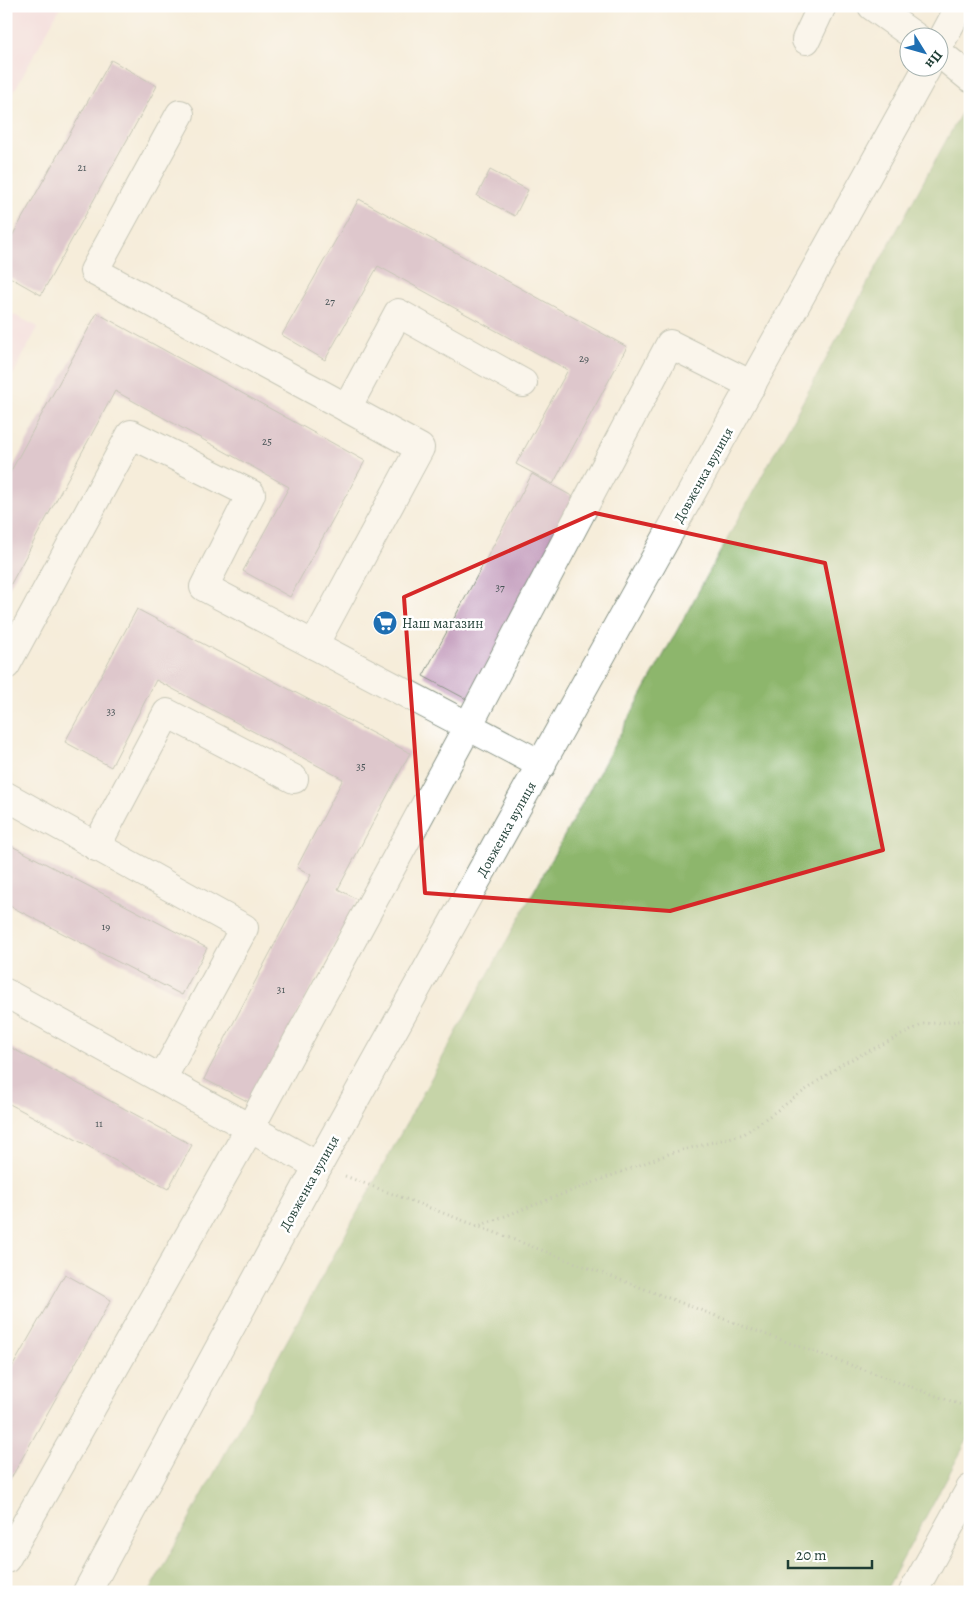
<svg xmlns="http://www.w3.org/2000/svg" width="976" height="1598" font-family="Alegreya,serif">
	<rect width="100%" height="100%" fill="#fff"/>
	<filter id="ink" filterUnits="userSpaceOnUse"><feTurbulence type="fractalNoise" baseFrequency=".02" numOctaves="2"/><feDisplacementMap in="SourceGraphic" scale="10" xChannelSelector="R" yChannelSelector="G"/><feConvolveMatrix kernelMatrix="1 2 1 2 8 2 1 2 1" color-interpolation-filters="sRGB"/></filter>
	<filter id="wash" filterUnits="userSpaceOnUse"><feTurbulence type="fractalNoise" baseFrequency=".0096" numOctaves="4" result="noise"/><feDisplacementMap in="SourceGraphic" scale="20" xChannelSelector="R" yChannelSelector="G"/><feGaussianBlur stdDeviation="1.12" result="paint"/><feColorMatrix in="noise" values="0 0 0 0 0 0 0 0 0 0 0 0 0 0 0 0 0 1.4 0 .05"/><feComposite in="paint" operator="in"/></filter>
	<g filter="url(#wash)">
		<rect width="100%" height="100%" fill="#f6edda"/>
		<!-- built -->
		<g fill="#f2d0e2">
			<path d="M6 6H61L6 106Z"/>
			<path d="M6 311 38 327 6 388Z"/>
		</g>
		<!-- forest -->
		<path fill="#8db66c" stroke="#567a50" d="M970 97V1435L885 1592H149Z"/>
		<g id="blocks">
			<!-- building -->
			<g fill="#c199ba">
				<path d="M111 60 157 86 41 295 6 275V247Z"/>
				<path d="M490 170 528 190 515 216 477 196Z"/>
				<path d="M359 199 627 347 553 484 516 464 568 370 378 266 325 360 282 335Z"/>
				<path d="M97 313 365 461 290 597 243 571 289 487 115 391 6 593V480Z"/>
				<path d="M532 474 577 499 468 700 423 676Z"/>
				<path d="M137 609 410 753 338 889 358 900 251 1103 204 1079 311 875 297 867 343 779 156 680 111 767 65 742Z"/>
				<path d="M6 843 207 948 182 995 6 904Z"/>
				<path d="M6 1045 192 1145 168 1189 6 1102Z"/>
				<path d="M65 1274 111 1300 6 1487V1378Z"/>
			</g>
		</g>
	</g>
	<g filter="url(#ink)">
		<use href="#blocks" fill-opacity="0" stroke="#8a9587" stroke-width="1"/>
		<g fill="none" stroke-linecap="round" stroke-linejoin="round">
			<defs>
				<g id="minor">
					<path d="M872 6 917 38"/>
					<path d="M806 40 822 6"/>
					<path d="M938 47 960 6"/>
					<path d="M938 52 970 78"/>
					<path d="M180 114 94 271 347 408 398 313 523 383"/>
					<path d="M314 645 420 448 347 408"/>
					<path d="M6 665 131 434 251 494 204 587 542 765"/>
					<path d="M6 796 244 928 162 1079"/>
					<path d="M96 847 167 713 294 779"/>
					<path d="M6 993 318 1166"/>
					<path d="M6 1559 250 1128 468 726 670 344 752 385"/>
					<path d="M87 1592 318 1166 927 68"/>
					<path d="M913 1592 970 1489"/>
				</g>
			</defs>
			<!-- minor casing -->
			<use href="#minor" stroke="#8a9587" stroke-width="30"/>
			<!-- path -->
			<g stroke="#8a9587" stroke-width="3" stroke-dasharray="1 4" stroke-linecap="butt">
				<path d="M345 1176 748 1328 970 1408"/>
				<path d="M476 1227 671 1153 744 1134 842 1064 924 1024 970 1020"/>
			</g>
			<!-- minor -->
			<use href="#minor" stroke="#fff" stroke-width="28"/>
		</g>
	</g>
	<!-- marked area -->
	<path d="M0 0H976V1598H0ZM595 513 825 563 883 850 670 911 425 893 404 597Z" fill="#f6edda" fill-opacity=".55" fill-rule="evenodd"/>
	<path fill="none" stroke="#d62828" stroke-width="4" stroke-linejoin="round" d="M595 513 825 563 883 850 670 911 425 893 404 597Z"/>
	<!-- icons -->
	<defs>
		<symbol id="supermarket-disc" viewBox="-11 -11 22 22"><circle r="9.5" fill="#1f6fb2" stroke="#fff"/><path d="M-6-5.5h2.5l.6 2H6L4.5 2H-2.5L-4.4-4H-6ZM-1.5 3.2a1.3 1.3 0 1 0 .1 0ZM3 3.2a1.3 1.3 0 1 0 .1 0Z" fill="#fff"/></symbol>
	</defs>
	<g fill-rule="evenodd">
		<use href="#supermarket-disc" x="371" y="609" width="28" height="28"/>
	</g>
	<g text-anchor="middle" stroke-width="5" stroke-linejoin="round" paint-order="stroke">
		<!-- number labels -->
		<g font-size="11" fill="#485456">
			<text x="82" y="171">21</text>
			<text x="330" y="305">27</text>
			<text x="584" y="362">29</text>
			<text x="267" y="445">25</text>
			<text x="500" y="591">37</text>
			<text x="111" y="715">33</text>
			<text x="361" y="770">35</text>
			<text x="106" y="930">19</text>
			<text x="281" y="993">31</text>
			<text x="99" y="1127">11</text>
		</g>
		<!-- street labels -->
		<g font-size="14" fill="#1f3d34" stroke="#fff">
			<text transform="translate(703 475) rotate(-61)" y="5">Довженка вулиця</text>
			<text transform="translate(506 829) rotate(-61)" y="5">Довженка вулиця</text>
			<text transform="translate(309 1183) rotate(-61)" y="5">Довженка вулиця</text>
		</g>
		<!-- poi labels -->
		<g font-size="14" fill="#1f3d34" stroke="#fff" text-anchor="start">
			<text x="402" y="628">Наш магазин</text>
		</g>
	</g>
	<!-- margin -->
	<rect width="976" height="1598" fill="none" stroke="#fff" stroke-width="25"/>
	<!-- north arrow -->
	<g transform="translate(924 52) rotate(127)"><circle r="24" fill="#ffffff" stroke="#a5b1ae"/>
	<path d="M0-4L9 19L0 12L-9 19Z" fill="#1f6fb2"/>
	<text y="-8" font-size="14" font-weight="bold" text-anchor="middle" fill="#1f3d34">Пн</text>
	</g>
	<!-- scale -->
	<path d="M788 1560v8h84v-8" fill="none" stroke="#1f3d34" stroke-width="2.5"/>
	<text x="796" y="1560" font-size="15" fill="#1f3d34" stroke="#ffffff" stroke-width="4" paint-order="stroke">20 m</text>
</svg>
